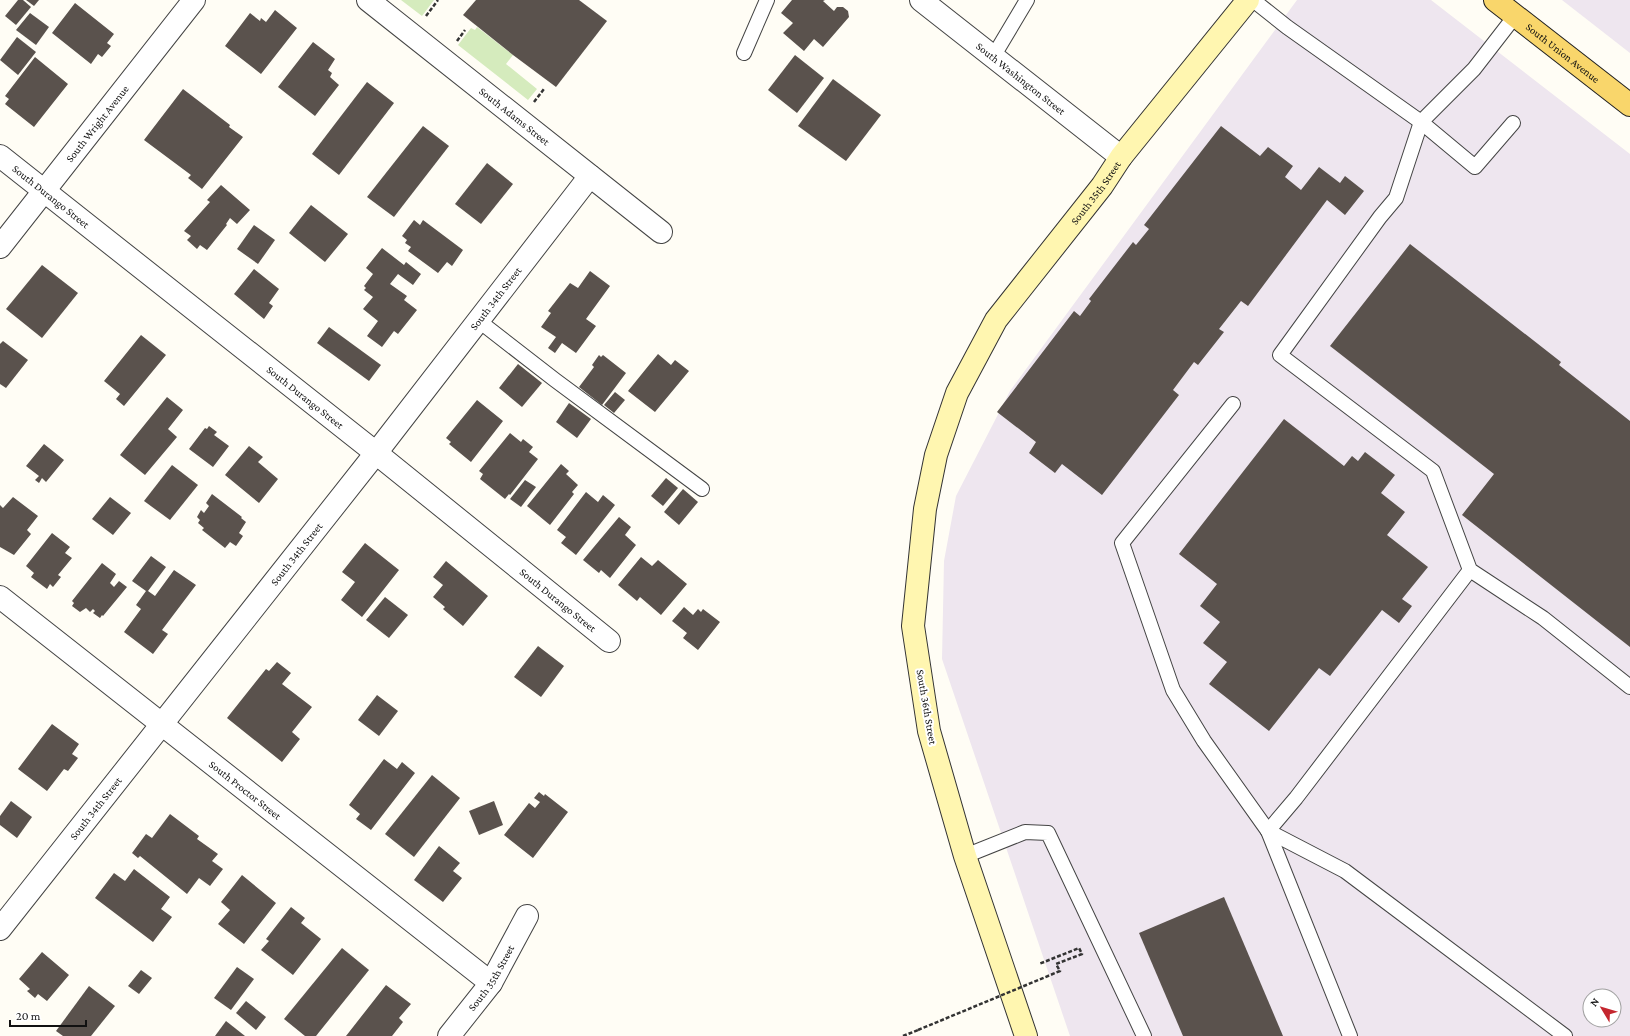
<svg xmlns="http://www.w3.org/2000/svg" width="1630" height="1036" font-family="'Crimson Pro',serif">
	<rect width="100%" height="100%" fill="#fffdf5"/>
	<!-- industrial -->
	<g fill="#eee6ef" fill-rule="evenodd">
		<path d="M1297 0H1431L1630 154V1036H1070L942 659 944 561 956 496 1010 391ZM1590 996H1614V1020H1590Z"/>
		<path d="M1562 0H1630V53Z"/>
	</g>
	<!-- green -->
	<g fill="#d5ebbd">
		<path d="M401 0H434L422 16Z"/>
		<path d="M477 27 513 55 506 64 537 89 528 100 458 45 471 28 475 30Z"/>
	</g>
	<!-- building -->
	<g fill="#5a524d">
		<path d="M18 0H23L31 7 16 25 5 16Z"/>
		<path d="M26 0H39L34 6Z"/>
		<path d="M476 0H579L607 21 556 87 513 55 463 15Z"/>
		<path d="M792 0H825L823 1 834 11 837 7H843L848 11 849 17 823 47 814 39 804 51 783 33 793 23 781 13Z"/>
		<path d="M75 3 114 34 107 43 111 46 102 57 98 54 91 64 52 33Z"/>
		<path d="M275 10 297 28 261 74 225 46 250 13 260 21 261 18 266 22Z"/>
		<path d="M30 13 49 27 36 45 16 30Z"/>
		<path d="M17 37 36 52 18 75 0 60Z"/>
		<path d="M313 42 335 59 328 70 332 73 330 77 339 85 315 116 278 87Z"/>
		<path d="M795 55 824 78 797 113 768 90Z"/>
		<path d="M35 57 68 84 34 127 5 104 9 99 5 96Z"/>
		<path d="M833 79 881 115 846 161 798 126Z"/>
		<path d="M367 82 394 103 339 175 312 154Z"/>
		<path d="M183 89 230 125 229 127 243 137 202 189 188 178 191 175 144 140Z"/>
		<path d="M423 126 449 146 394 217 367 197Z"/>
		<path d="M1221 126 1260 156 1268 147 1293 166 1285 177 1301 190 1319 167 1340 183 1345 176 1364 191 1345 215 1327 200 1248 306 1241 301 1219 329 1224 332 1198 365 1194 362 1173 390 1179 395 1102 495 1062 464 1055 473 1029 453 1036 442 997 412 1074 311 1080 316 1091 301 1089 299 1133 242 1136 245 1149 229 1144 225Z"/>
		<path d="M487 163 513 184 481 224 455 204Z"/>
		<path d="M221 185 250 210 237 224 230 218 226 224 227 225 207 250 200 245 197 249 187 240 191 236 184 231 210 202 207 200Z"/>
		<path d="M311 205 348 234 325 262 289 233Z"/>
		<path d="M414 220 420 225 423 220 463 250 452 266 447 262 438 273 408 251 411 247 405 243 407 240 402 236Z"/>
		<path d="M254 225 275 240 258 264 237 249Z"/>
		<path d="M1410 244 1561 362 1559 365 1630 421V647L1462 515 1494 474 1330 346Z"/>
		<path d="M382 248 404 265 406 262 421 274 413 285 398 274 390 284 407 296 404 300 417 310 398 334 394 331 382 347 367 336 378 321 363 309 373 297 364 290 366 288 364 286 373 274 366 268Z"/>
		<path d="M42 265 78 293 42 338 6 309Z"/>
		<path d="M254 269 279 289 269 303 273 306 264 319 234 294Z"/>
		<path d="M590 271 610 286 586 319 596 326 576 353 562 343 555 353 548 348 556 337 541 327 551 313 548 311 570 283 578 288Z"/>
		<path d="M329 327 381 365 369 381 317 343Z"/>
		<path d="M141 335 166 355 124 406 116 399 120 394 104 381Z"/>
		<path d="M3 341 28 360 6 388 0 384V344Z"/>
		<path d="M658 354 671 365 675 360 689 371 655 412 628 391Z"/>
		<path d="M599 355 601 357 603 355 626 373 602 405 579 387 594 367 592 365Z"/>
		<path d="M518 364 542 383 522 407 499 388Z"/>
		<path d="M615 392 625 400 614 413 604 405Z"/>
		<path d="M167 397 183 410 168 429 177 437 145 475 120 455Z"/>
		<path d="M477 400 503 421 471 462 449 444 451 442 446 438Z"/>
		<path d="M569 403 591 419 577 438 556 422Z"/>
		<path d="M1284 419 1344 466 1352 456 1358 461 1365 452 1395 475 1381 493 1405 512 1387 535 1428 567 1402 599 1412 606 1399 623 1382 610 1330 676 1319 668 1269 731 1209 684 1227 662 1203 643 1220 622 1200 606 1217 584 1179 554Z"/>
		<path d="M209 426 217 432 214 435 229 446 213 467 189 449 205 428 207 429Z"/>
		<path d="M510 433 521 442 523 439 533 447 529 452 538 459 510 495 509 494 505 499 480 479 483 474 479 471Z"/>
		<path d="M44 444 64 460 46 482 42 478 39 483 35 480 39 476 26 466Z"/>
		<path d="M249 446 263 457 258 462 278 479 259 503 225 475Z"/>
		<path d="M561 464 569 471 566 474 578 485 572 492 574 494 550 525 527 506Z"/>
		<path d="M172 465 198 485 170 520 144 501Z"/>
		<path d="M666 478 678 488 663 506 651 496Z"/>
		<path d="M525 480 536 487 521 507 510 499Z"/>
		<path d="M683 489 698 502 679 525 664 512Z"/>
		<path d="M586 492 598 502 603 495 615 505 576 555 561 543 566 537 557 530Z"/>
		<path d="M212 494 242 517 241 518 246 522 239 533 243 536 236 546 230 542 225 548 202 530 204 528 198 523 200 520 197 517 201 510 204 513 209 506 206 503Z"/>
		<path d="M13 497 38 516 27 530 31 534 14 555 0 547V505L3 508Z"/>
		<path d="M110 497 131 513 113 535 92 519Z"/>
		<path d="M619 517 631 527 625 535 636 545 610 578 601 570 599 573 583 560Z"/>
		<path d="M52 533 70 547 65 553 72 558 58 575 61 577 53 587 50 584 47 589 31 577 34 573 26 566Z"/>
		<path d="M365 543 399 570 362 617 341 600 355 582 342 572Z"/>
		<path d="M151 556 166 567 148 591 155 596 174 570 196 585 162 630 168 634 153 654 124 632 141 609 136 605 146 591 132 581Z"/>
		<path d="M641 557 652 566 658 560 687 584 661 615 640 597 637 601 618 585Z"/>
		<path d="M446 561 488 596 463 626 443 609 445 607 433 597 443 585 433 577Z"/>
		<path d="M102 563 116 574 110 583 114 587 119 581 127 587 103 616 102 615 100 618 93 613 95 611 93 609 90 612 86 608 80 612 72 606 74 603 72 601Z"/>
		<path d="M385 597 408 615 389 638 366 620Z"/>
		<path d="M684 607 693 615 698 609 701 612 703 609 720 622 698 650 683 638 687 633 672 621Z"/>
		<path d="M538 646 564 666 541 697 514 677Z"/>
		<path d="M277 662 291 673 282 684 312 707 292 732 300 739 282 762 227 718 266 669 269 671Z"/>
		<path d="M377 695 398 711 379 736 358 720Z"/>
		<path d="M52 724 79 744 72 754 78 758 68 771 64 769 47 791 18 769Z"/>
		<path d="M384 759 397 769 402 762 415 773 371 830 356 819 360 814 349 805Z"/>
		<path d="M432 775 460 798 414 857 385 834Z"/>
		<path d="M539 792 544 796 545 794 568 812 533 858 504 835 529 803 535 808 540 802 534 798Z"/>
		<path d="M11 801 32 817 17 838 0 825V816Z"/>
		<path d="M494 801 503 825 479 835 469 811Z"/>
		<path d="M170 814 199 836 197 839 218 854 212 861 223 869 210 886 199 878 187 894 140 856 138 858 132 853 146 834 152 838Z"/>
		<path d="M439 846 460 863 453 871 462 878 443 902 414 880Z"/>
		<path d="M134 869 170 897 161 909 172 917 153 942 95 898 114 873 125 881Z"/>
		<path d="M242 875 276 903 244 944 218 924 230 910 221 902Z"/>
		<path d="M1224 897 1283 1036H1183L1139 933Z"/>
		<path d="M291 907 305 918 301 923 321 939 293 975 261 950 269 941 266 939Z"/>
		<path d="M342 948 369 970 316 1036H305L284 1019Z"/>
		<path d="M42 952 69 975 47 1001 38 994 35 998 27 991 30 989 19 979Z"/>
		<path d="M237 967 254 979 231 1010 214 998Z"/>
		<path d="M141 970 152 978 139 994 128 986Z"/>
		<path d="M386 985 411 1004 399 1018 403 1022 392 1036H346Z"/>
		<path d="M89 986 115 1006 91 1036H63L56 1031Z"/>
		<path d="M246 1001 266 1017 256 1030 236 1013Z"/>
		<path d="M226 1021 245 1036H215Z"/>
	</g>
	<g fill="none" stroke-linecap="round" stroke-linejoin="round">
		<defs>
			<g id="lane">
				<path d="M1253 0 1287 27 1421 122 1475 167 1513 123"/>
				<path d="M1515 16 1474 69 1421 122 1396 198 1380 217 1280 355 1433 471 1470 570 1543 618 1630 687"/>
				<path d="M744 53 767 0"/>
				<path d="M993 57 1027 0"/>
				<path d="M479 321 555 380 702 489"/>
				<path d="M1233 404 1122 543 1173 690 1204 741 1268 831 1350 1036"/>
				<path d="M1268 831 1345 871 1565 1036"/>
				<path d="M1268 831 1296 798 1470 570"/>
				<path d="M965 856 1025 832 1048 833 1144 1036"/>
			</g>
			<g id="street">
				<path id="s1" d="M368 0 661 232"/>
				<path id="s2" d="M921 0 1121 157"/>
				<path id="s3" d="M0 156 376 453 609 641"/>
				<path id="s4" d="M0 247 194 0"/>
				<path id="s5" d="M0 597 491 983"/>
				<path id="s6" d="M0 929 376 453 590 176"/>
				<path id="s7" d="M449 1036 491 983 527 916"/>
			</g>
			<g id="secondary">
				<path id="s8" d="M1026 1036 965 856 929 731 913 626 925 509 936 455 957 393 996 320 1102 186 1121 157 1248 0"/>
			</g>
			<g id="primary">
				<path id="s9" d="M1495 0 1630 105"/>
			</g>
		</defs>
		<!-- lane casing -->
		<use href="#lane" stroke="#444" stroke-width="16"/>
		<!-- street casing -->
		<use href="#street" stroke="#444" stroke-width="24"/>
		<!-- secondary casing -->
		<use href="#secondary" stroke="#333" stroke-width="24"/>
		<!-- primary casing -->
		<use href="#primary" stroke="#222" stroke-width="24"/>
		<!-- path -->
		<g stroke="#333" stroke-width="2.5" stroke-dasharray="4 2" stroke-linecap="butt">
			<path d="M426 16 438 0"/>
			<path d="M457 41 465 30"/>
			<path d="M534 102 544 89"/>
			<path d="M903 1036 918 1030"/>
		</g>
		<!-- lane -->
		<use href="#lane" stroke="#fff" stroke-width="14"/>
		<!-- street -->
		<use href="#street" stroke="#fff" stroke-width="22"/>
		<!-- secondary -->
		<use href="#secondary" stroke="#fff6b0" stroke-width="22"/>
		<!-- primary -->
		<use href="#primary" stroke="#f9d66b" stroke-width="22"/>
		<!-- path-bridge -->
		<path stroke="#333" stroke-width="2.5" stroke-dasharray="4 2" stroke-linecap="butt" d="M918 1030 1060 971 1056 964 1082 954 1079 948 1039 964"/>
	</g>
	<g text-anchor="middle" stroke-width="4" stroke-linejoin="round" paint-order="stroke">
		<!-- street labels -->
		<g font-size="11" fill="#111" stroke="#fff">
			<text dy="4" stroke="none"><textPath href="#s9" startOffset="86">South Union Avenue</textPath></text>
			<text dy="4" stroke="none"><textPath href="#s2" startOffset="127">South Washington Street</textPath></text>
			<text dy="4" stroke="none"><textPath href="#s1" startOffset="187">South Adams Street</textPath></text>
			<text dy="4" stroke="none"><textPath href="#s4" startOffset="157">South Wright Avenue</textPath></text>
			<text dy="4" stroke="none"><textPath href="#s8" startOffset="909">South 35th Street</textPath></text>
			<text dy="4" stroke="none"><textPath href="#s3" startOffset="65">South Durango Street</textPath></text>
			<text dy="4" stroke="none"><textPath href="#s6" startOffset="802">South 34th Street</textPath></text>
			<text dy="4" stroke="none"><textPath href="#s3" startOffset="389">South Durango Street</textPath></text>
			<text dy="4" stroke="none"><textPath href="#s6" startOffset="478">South 34th Street</textPath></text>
			<text dy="4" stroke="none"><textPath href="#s3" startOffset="713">South Durango Street</textPath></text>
			<text transform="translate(927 707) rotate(80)" y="4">South 36th Street</text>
			<text dy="4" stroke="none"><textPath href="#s5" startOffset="312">South Proctor Street</textPath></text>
			<text dy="4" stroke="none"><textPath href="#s6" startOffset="154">South 34th Street</textPath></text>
			<text dy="4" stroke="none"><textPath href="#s7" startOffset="72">South 35th Street</textPath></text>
		</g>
	</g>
	<!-- north arrow -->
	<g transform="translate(1602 1008) rotate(308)"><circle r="19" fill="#ffffff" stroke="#a0a0a0"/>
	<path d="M0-3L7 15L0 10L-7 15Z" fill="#c4262e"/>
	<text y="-6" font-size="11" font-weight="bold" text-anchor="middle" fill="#111111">N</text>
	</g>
	<!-- scale -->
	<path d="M10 1020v6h76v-6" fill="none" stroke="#111111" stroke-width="2"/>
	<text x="16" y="1020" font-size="12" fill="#111111" stroke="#ffffff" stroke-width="3" paint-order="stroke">20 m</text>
</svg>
